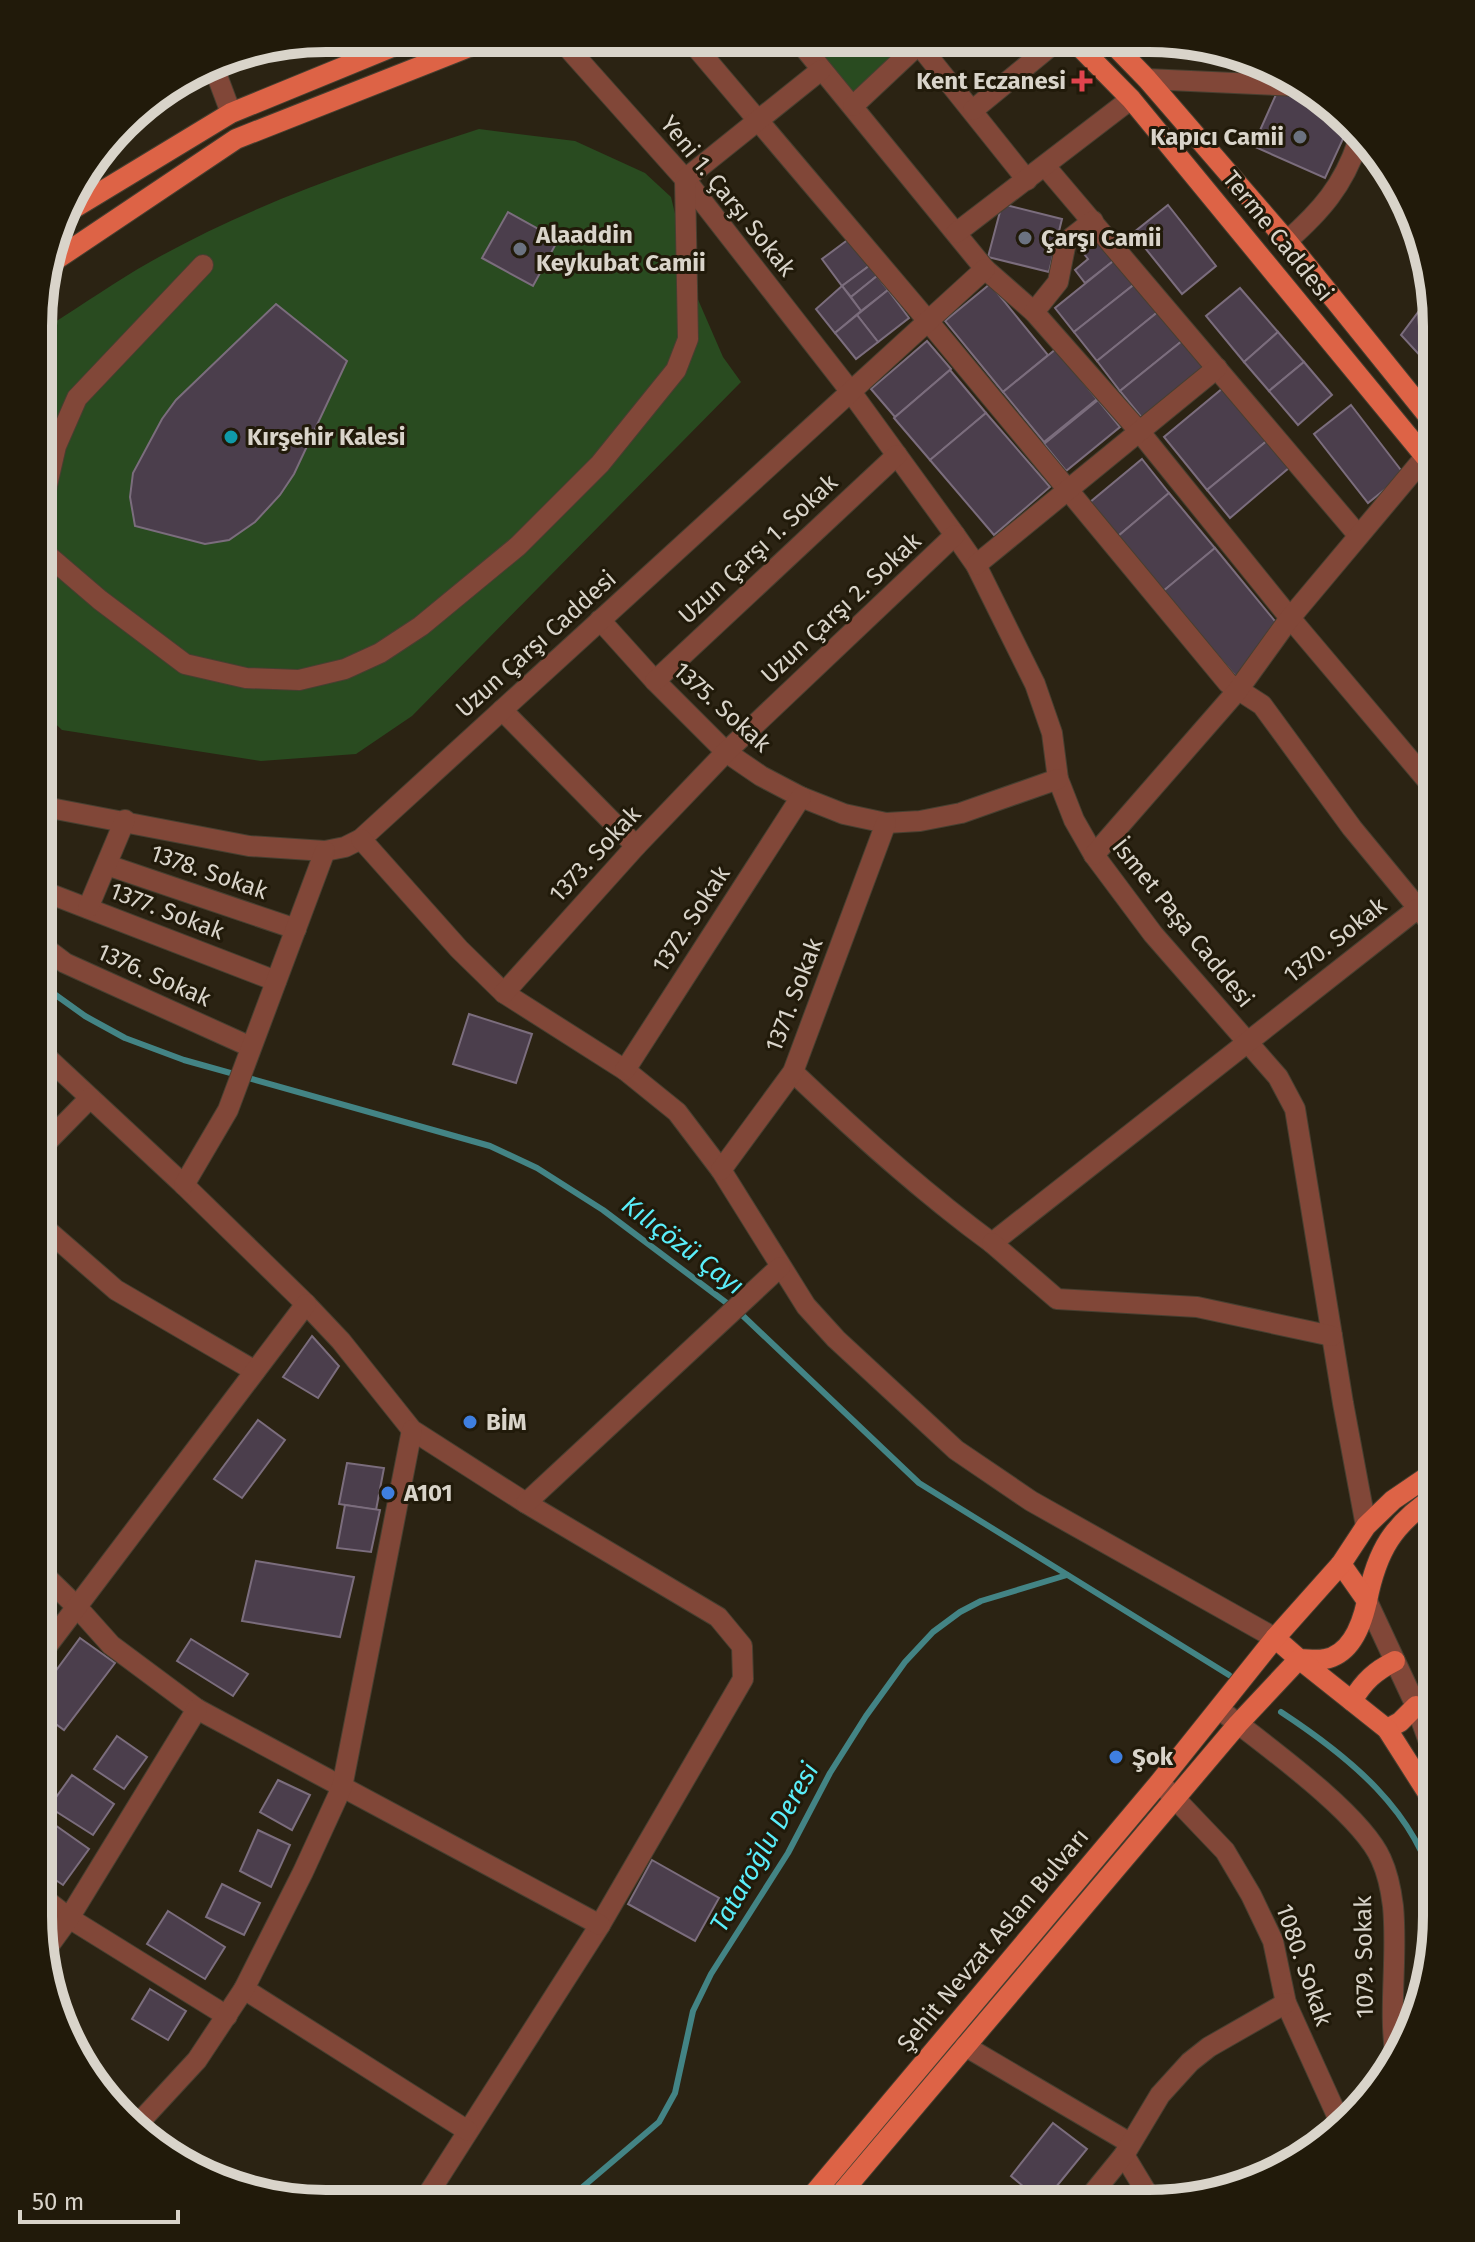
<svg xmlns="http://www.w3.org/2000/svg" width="1475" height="2242" font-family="'Fira Sans',sans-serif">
	<rect width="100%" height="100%" fill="#2b2313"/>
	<!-- green -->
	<g fill="#294b20">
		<path d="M805 39 915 40 853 106Z"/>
		<path d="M479 129 575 141 645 173 671 197 693 288 723 357 741 382 412 716 356 754 261 761 62 730 40 709V310L52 324C84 304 116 281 150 262 252 204 367 165 479 129Z"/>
	</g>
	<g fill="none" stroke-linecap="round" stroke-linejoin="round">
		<!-- stream -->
		<g stroke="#438485" stroke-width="6">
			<path d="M39 983 85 1016 125 1038 184 1060 490 1146 537 1168 603 1210 740 1313 919 1483 1229 1675"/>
			<path d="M1281 1712C1348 1756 1417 1811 1436 1893"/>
			<path d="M565 2202 659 2122 675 2093 693 2011 711 1974 788 1853 830 1773 866 1716 905 1662 933 1632 960 1612 981 1601 1067 1575"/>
		</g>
	</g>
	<!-- building -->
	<g fill="#4b3e4c" stroke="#7b6d7d" stroke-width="2">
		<path d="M1278 90 1340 118 1348 128 1325 178 1253 146Z"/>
		<path d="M1002 204 1062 219 1049 272 988 257Z"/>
		<path d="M1168 205 1216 266 1182 294 1133 233Z"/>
		<path d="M508 212 558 240 533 286 482 258Z"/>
		<path d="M1094 231 1116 259 1085 283 1075 270 1088 259 1077 245Z"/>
		<path d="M849 239 869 266 842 286 822 259Z"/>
		<path d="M1117 258 1136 283 1074 332 1055 308Z"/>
		<path d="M869 266 877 276 851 297 842 286Z"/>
		<path d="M877 276 888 290 861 311 851 297Z"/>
		<path d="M1136 283 1159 311 1097 361 1074 332Z"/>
		<path d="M990 284 1048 355 1003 392 945 321Z"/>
		<path d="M842 286 861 311 835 333 816 309Z"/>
		<path d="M1240 288 1278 332 1244 362 1206 316Z"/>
		<path d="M888 290 909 318 878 342 857 315Z"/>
		<path d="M1431 295 1437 326V374L1401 335Z"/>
		<path d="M276 304 347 361 294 474 280 495 255 522 229 540 205 544 135 526 130 497 133 473 162 419 176 400Z"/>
		<path d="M1159 311 1182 341 1120 391 1097 361Z"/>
		<path d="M857 315 878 342 856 359 835 333Z"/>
		<path d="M1278 332 1304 362 1269 391 1244 362Z"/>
		<path d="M927 341 951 369 895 417 871 389Z"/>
		<path d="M1182 341 1205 368 1142 418 1120 391Z"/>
		<path d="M1056 349 1097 399 1044 442 1003 392Z"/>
		<path d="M1304 362 1332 395 1298 425 1269 391Z"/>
		<path d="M950 370 986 413 930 460 894 418Z"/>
		<path d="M1223 388 1268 440 1207 490 1164 437Z"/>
		<path d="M1098 400 1120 427 1066 471 1044 444Z"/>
		<path d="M1351 405 1404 474 1368 503 1314 434Z"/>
		<path d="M986 413 1050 487 994 535 930 460Z"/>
		<path d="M1268 440 1290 467 1230 518 1207 490Z"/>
		<path d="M1142 459 1169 493 1117 537 1089 503Z"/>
		<path d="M1169 493 1215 548 1162 592 1117 537Z"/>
		<path d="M1215 548 1279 626 1238 679 1162 592Z"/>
		<path d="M469 1014 532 1034 516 1083 453 1064Z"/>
		<path d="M312 1336 339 1366 318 1398 283 1377Z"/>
		<path d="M258 1420 285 1440 242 1498 214 1479Z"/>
		<path d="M347 1463 384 1468 376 1510 339 1504Z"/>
		<path d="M345 1505 380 1510 371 1552 337 1548Z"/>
		<path d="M256 1561 354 1577 340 1637 242 1621Z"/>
		<path d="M80 1638 115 1663 64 1730 38 1711V1695Z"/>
		<path d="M191 1639 248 1674 233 1696 177 1661Z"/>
		<path d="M38 1728 55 1740 38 1763Z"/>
		<path d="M117 1736 147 1757 124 1789 94 1769Z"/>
		<path d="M72 1775 114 1804 93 1835 49 1807Z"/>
		<path d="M278 1780 310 1795 292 1830 260 1812Z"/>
		<path d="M38 1813 89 1849 63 1885 38 1868Z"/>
		<path d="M258 1830 290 1845 271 1887 240 1871Z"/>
		<path d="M652 1860 719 1898 695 1941 628 1904Z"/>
		<path d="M222 1884 260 1903 244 1935 206 1917Z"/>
		<path d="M168 1911 225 1947 205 1979 147 1944Z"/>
		<path d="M150 1989 186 2011 168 2040 132 2019Z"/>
		<path d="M1053 2123 1087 2149 1043 2203 1011 2176Z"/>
	</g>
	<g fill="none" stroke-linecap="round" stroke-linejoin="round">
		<defs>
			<g id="minor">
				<path d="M560 39 685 179 851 392 955 535 976 565 1035 684 1052 733 1058 779 1074 820 1094 855 1153 934 1278 1077 1295 1109 1343 1403 1366 1526"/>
				<path d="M689 39 928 321 1228 683 1262 705 1352 828 1437 931"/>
				<path d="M797 39 985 269 1034 312 1139 431 1290 618 1437 792"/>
				<path d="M915 40 1027 180"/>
				<path d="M213 65 231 113"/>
				<path d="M1147 79 1297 86"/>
				<path d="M853 106 919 44"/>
				<path d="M973 110 1058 40"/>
				<path d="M1045 166 1358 535"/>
				<path d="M956 233 1131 99"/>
				<path d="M1287 241C1321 211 1343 186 1358 142"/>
				<path d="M1034 312 1058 282 1066 242 1093 221"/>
				<path d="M40 516 56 446 77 398 203 265"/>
				<path d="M40 538 44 552 100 600 185 664 246 678 299 680 345 669 380 653 421 626 518 546 600 464 676 370 688 339 685 179 821 70"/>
				<path d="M976 565 1217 368"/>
				<path d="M600 620 655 681 726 752 761 776 801 797 844 814 886 823 920 821 961 813 1058 779"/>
				<path d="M655 681 897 455"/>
				<path d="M502 710 636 846"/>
				<path d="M45 807 249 846 325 851 345 847 361 839 985 269"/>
				<path d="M361 839 459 949 504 993 625 1070 677 1112 721 1170 806 1306 836 1339 956 1450 1031 1501 1275 1638"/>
				<path d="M1094 855 1238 690 1290 618 1425 457"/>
				<path d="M107 865 296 929"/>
				<path d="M40 890 276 981"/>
				<path d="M88 908 125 820"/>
				<path d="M40 944 65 963 251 1047"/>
				<path d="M504 993 636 846 726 752 955 535"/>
				<path d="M39 1050 184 1185 306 1304 341 1341 412 1430 526 1503 718 1617 742 1646 743 1679 600 1925 423 2202"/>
				<path d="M625 1070 801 797"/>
				<path d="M793 1072C856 1132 921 1191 992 1243L1417 909"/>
				<path d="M39 1150 90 1098"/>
				<path d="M721 1170 793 1072 886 823"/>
				<path d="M184 1185 228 1110 325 851"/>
				<path d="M39 1223 116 1290 255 1371"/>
				<path d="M992 1243 1057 1299 1197 1307 1332 1336"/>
				<path d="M526 1503 780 1267"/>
				<path d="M39 1570 77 1607 111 1645 197 1709 600 1925"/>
				<path d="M1367 1601 1416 1706 1436 1761"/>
				<path d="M38 1658 306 1304"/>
				<path d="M1219 1709C1261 1742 1361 1813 1381 1859 1388 1874 1391 1890 1393 1906 1398 1958 1388 2009 1396 2060"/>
				<path d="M1163 1786 1225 1851 1251 1895 1273 1941 1286 2003 1339 2120"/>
				<path d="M38 1894 69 1918 227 2016"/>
				<path d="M45 1951 69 1918 197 1709"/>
				<path d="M244 1989 468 2131"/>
				<path d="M965 2046 1130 2143"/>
				<path d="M136 2126 197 2060 244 1989 303 1872 342 1787 412 1430"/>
				<path d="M1124 2155 1153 2203"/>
				<path d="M1084 2204 1124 2155 1160 2095 1190 2062 1209 2047 1286 2003"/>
			</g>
			<g id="major">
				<path d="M1073 40 1131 99 1437 471"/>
				<path d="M1109 40 1147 79 1287 241 1437 427"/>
				<path d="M66 213 231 113 414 38"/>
				<path d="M48 265 236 139 492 38"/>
				<path d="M40 835C48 823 48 811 40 800"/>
				<path d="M1367 1601C1377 1550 1393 1524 1437 1495"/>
				<path d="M1275 1638 1299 1659C1307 1659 1317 1661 1325 1659 1352 1654 1362 1624 1367 1601L1341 1564"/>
				<path d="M1352 1701C1364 1681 1375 1671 1395 1661"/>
				<path d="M1387 1729 1400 1722 1416 1706"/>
				<path d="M806 2203 1159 1783 1275 1638 1341 1564 1366 1526 1393 1500 1437 1470"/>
				<path d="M833 2203 1238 1724 1299 1659 1387 1729 1436 1806"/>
			</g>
		</defs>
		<!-- minor casing -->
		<use href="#minor" stroke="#473f30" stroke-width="22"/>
		<!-- major casing -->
		<use href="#major" stroke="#473f30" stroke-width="22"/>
		<!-- minor -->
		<use href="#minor" stroke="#814738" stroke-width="20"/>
		<!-- major -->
		<use href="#major" stroke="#dd6346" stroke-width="20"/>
	</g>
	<!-- markers -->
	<path fill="#e0444e" stroke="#211a0a" stroke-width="3" d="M1078 69h8v8h8v8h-8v8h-8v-8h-8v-8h8z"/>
	<g fill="#6b7280" stroke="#211a0a" stroke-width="3">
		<circle cx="1300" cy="137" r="8"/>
		<circle cx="1025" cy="238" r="8"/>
		<circle cx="520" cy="249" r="8"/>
	</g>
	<circle fill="#0f9aa8" stroke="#211a0a" stroke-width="3" cx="231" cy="437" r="8"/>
	<g fill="#3f7fe0" stroke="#211a0a" stroke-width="3">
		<circle cx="470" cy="1422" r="8"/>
		<circle cx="388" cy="1493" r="8"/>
		<circle cx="1116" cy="1757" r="8"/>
	</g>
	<g text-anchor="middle" stroke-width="6" stroke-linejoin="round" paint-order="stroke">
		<!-- poi labels -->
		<g font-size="24" font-weight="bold" fill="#d9d4ca" stroke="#211a0a" text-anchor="start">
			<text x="1066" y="89" text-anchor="end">Kent Eczanesi</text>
			<text x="1284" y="145" text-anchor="end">Kapıcı Camii</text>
			<text x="536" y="243">Alaaddin<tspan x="536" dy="28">Keykubat Camii</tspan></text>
			<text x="1041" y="246">Çarşı Camii</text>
			<text x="247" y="445">Kırşehir Kalesi</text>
			<text x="486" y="1430">BİM</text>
			<text x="404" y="1501">A101</text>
			<text x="1132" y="1765">Şok</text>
		</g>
		<!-- street labels -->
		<g font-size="24" fill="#d9d4ca" stroke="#211a0a">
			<text transform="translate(728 196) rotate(51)" y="8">Yeni 1. Çarşı Sokak</text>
			<text transform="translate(1278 236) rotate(51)" y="8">Terme Caddesi</text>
			<text transform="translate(758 549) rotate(-43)" y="8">Uzun Çarşı 1. Sokak</text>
			<text transform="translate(841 608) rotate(-43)" y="8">Uzun Çarşı 2. Sokak</text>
			<text transform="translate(536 644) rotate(-42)" y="8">Uzun Çarşı Caddesi</text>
			<text transform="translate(722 707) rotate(42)" y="8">1375. Sokak</text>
			<text transform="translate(595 854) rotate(-47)" y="8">1373. Sokak</text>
			<text transform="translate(209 872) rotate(19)" y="8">1378. Sokak</text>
			<text transform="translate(167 911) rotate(21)" y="8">1377. Sokak</text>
			<text transform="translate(691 919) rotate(-57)" y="8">1372. Sokak</text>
			<text transform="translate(1183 923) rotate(51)" y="8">İsmet Paşa Caddesi</text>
			<text transform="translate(1335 940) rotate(-38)" y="8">1370. Sokak</text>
			<text transform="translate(154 975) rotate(24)" y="8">1376. Sokak</text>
			<text transform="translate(794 995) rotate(-69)" y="8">1371. Sokak</text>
			<text transform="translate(993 1940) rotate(-50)" y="8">Şehit Nevzat Aslan Bulvarı</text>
			<text transform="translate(1364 1957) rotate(-91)" y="8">1079. Sokak</text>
			<text transform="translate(1304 1965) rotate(71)" y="8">1080. Sokak</text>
		</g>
		<!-- water labels -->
		<g font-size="26" font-style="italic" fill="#5aeefa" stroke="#211a0a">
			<text transform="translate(683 1245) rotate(37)" y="9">Kılıçözü Çayı</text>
			<text transform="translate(764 1847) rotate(-60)" y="9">Tataroğlu Deresi</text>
		</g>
	</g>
	<!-- crop -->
	<path d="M0 0H1475V2242H0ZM326 52H1149A274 274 0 0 1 1423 326V1916A274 274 0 0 1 1149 2190H326A274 274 0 0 1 52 1916V326A274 274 0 0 1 326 52Z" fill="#211a0a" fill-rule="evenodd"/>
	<path fill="none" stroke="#d9d4ca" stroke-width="10" d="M326 52H1149A274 274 0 0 1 1423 326V1916A274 274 0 0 1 1149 2190H326A274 274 0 0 1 52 1916V326A274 274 0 0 1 326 52Z"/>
	<!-- scale -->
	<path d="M20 2210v12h158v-12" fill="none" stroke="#d9d4ca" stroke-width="4"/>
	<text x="32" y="2210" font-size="24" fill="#d9d4ca" stroke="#211a0a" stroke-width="6" paint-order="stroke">50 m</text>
</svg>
